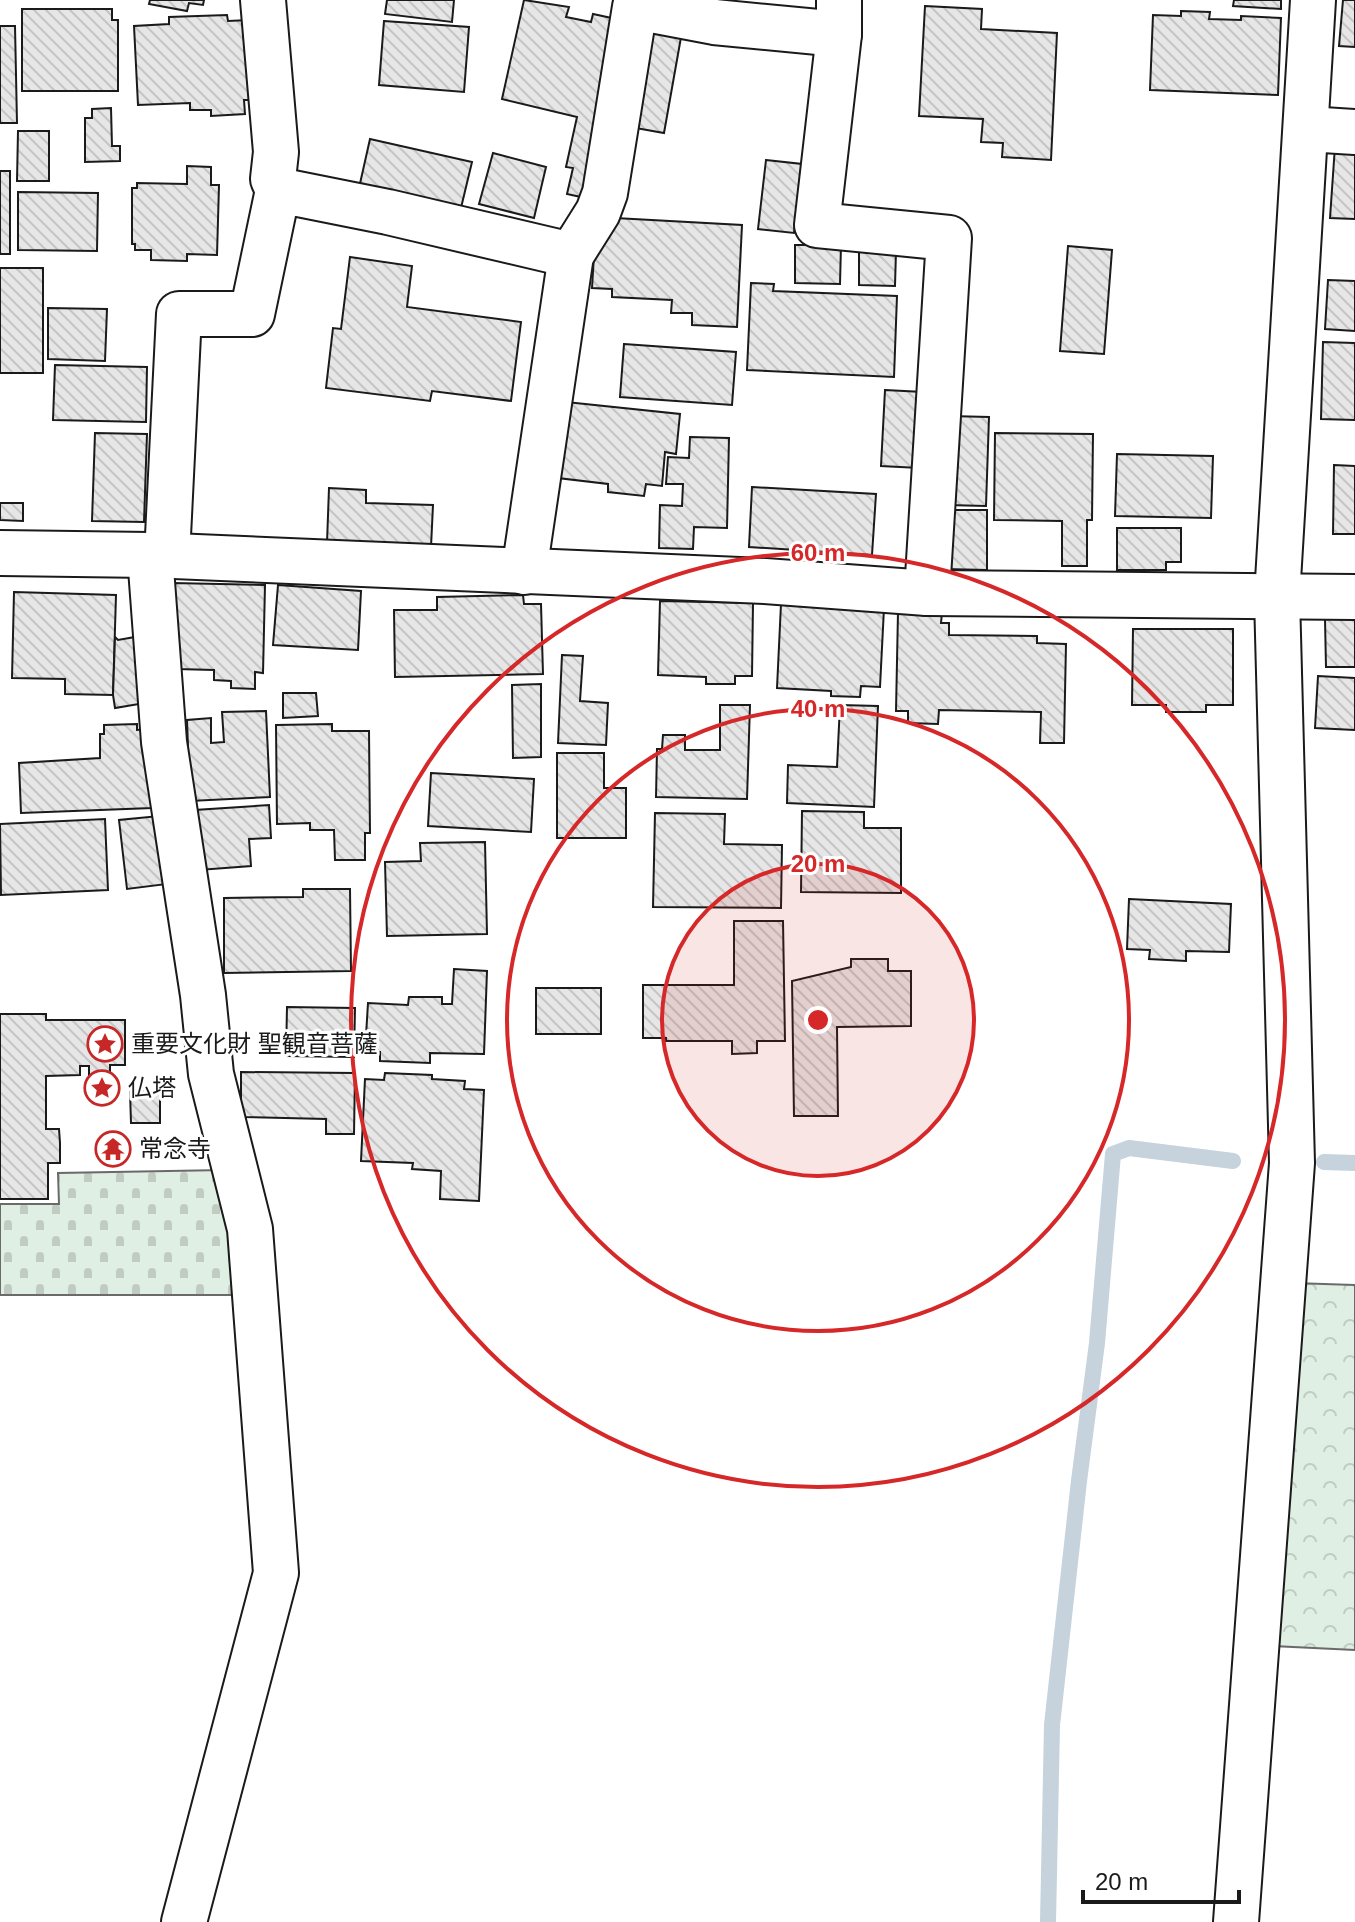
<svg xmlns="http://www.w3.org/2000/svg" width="1355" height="1922" font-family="Arial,'Noto Sans JP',sans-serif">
	<defs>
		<pattern id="cemetery-stones" width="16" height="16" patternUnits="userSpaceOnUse" patternTransform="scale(2)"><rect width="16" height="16" fill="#e0efe3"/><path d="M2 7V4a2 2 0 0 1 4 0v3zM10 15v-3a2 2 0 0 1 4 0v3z" fill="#c0ccc2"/></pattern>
		<pattern id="park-crowns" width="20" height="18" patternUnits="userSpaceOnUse" patternTransform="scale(2)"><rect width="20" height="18" fill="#e0efe3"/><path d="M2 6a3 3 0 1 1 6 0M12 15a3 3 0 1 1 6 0" fill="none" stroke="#c0ccc2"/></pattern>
		<pattern id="building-back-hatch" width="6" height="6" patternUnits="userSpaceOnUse" patternTransform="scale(2)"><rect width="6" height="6" fill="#e6e6e6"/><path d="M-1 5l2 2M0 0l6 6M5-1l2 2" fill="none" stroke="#c5c5c5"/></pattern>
	</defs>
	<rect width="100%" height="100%" fill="#fff"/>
	<!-- cemetery -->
	<path fill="url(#cemetery-stones)" stroke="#6a6a6a" stroke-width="2" d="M224 1170 231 1192 232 1295H0V1204H59L58 1173Z"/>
	<!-- park -->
	<path fill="url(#park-crowns)" stroke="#6a6a6a" stroke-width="2" d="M1293 1283 1355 1285V1650L1273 1646Z"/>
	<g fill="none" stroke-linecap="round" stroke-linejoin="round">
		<!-- stream -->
		<g stroke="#c6d2dc" stroke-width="16">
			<path d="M1324 1162 1355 1163"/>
			<path d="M1048 1922 1052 1725 1079 1481 1097 1343 1113 1154 1129 1148 1233 1161"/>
		</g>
	</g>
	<!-- building -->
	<g fill="url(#building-back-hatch)" stroke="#1a1a1a" stroke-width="2">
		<path d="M150 0H204L203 5 189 3 187 11 149 4Z"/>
		<path d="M387 0H454L452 22 385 14Z"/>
		<path d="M524 0 569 7 566 17 591 22 593 14 621 20 581 197 567 194 573 168 566 167 577 117 502 99Z"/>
		<path d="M1234 0H1281V9L1233 6Z"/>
		<path d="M1343 0H1355V47L1339 46Z"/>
		<path d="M925 6 982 9 981 29 1057 33 1051 160 1002 157 1003 143 981 142 983 119 919 116Z"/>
		<path d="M22 9H112V20H118V91H22Z"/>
		<path d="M1181 11 1210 12 1209 19 1241 20V16L1281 18 1278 95 1150 90 1153 15 1181 16Z"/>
		<path d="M227 15 228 21 249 20 253 100H244L245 114 211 116V110H190V103L138 105 134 26 169 24V17Z"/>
		<path d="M649 20 683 26 664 133 630 127Z"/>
		<path d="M384 21 469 27 464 92 379 85Z"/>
		<path d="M0 26H15L17 123H0Z"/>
		<path d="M111 108 112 146H120V161L85 162V118H92V109Z"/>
		<path d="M18 131H49V181H17Z"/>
		<path d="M370 139 472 162 460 212 359 188Z"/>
		<path d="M1335 146 1355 148V219L1330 218Z"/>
		<path d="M493 153 546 167 534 218 479 204Z"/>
		<path d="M766 160 802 164 794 233 758 229Z"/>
		<path d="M187 166 211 167V185H219L217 255 187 254V261L151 260V250H135V244H132V188H137V183L187 184Z"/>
		<rect x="0" y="171" width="10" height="83"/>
		<path d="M18 192 98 193 97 251 18 250Z"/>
		<path d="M615 218 742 225 737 327 692 325V313H671L672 300 612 297V289L592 288 594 255Z"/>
		<path d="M795 245H841L840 284 795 283Z"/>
		<path d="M1068 246 1112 250 1104 354 1060 351Z"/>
		<path d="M859 251H896L895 286 859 285Z"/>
		<path d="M350 257 412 266 407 307 521 322 511 401 432 391 430 401 326 388 333 328 341 329Z"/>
		<rect x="0" y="268" width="43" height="105"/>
		<path d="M1328 280 1355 281V331L1325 329Z"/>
		<path d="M751 283 774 284 773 291 897 296 894 377 747 370Z"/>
		<path d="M48 308 107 309 105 361 48 359Z"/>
		<path d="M1323 342 1355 343V420L1321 419Z"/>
		<path d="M624 344 736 352 732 405 620 397Z"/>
		<path d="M55 365 147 367 146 422 53 420Z"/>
		<path d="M885 390 923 392 919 468 881 466Z"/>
		<path d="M566 402 680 414 676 454 665 452 662 486 646 484 644 496 608 492V484L558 478Z"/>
		<path d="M949 416 989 417 986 506 947 505Z"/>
		<path d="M95 433 147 434 144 522 92 521Z"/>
		<path d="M995 433 1093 434 1092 520H1087V566H1062V521L994 520Z"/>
		<path d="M690 437 729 438 727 528 694 527 693 549 659 548 660 505 682 506 683 484H666L668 457 689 458Z"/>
		<path d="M1117 454 1213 456 1211 518 1115 516Z"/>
		<path d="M1334 465 1355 466V534H1333Z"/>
		<path d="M752 487 876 494 872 555 749 547Z"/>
		<path d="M329 488 366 490V503L433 505 431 547 327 543Z"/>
		<path d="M0 503H23V521L0 520Z"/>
		<path d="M944 510H987V570L944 569Z"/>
		<path d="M1117 528H1181V562H1166V570H1117Z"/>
		<path d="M172 583 265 585 263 673 255 672V689L231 688V681L214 680V670L177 669Z"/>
		<path d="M278 585 361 591 358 650 273 645Z"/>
		<path d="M14 592 116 595 113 695 65 694V679L12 678Z"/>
		<path d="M523 595 524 604H541L543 674 395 677 394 610H437V597Z"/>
		<path d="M660 601 753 603 752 676H735V684H706V677L658 675Z"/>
		<path d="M781 604 884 608 880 687 861 686 860 697 831 696V691L777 688Z"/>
		<path d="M898 612 942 613 941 623H949V635L1037 636V643L1066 644 1064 743H1040L1041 712 939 710 938 724 908 723V711H896Z"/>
		<path d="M1355 618V667H1326L1325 619Z"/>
		<path d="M1133 629H1233V705H1206V712H1166V705H1132Z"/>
		<path d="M115 637 118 640 135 637 145 703 115 708 113 695Z"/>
		<path d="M562 655 583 656 580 701 608 703 606 745 558 743Z"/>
		<path d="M1318 676 1355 678V730L1315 728Z"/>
		<path d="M541 684V757L513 758 512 685Z"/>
		<path d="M283 693H316L318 716 283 718Z"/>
		<path d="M720 705H750L747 799 656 797 657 749H662L663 735H685V750H720Z"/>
		<path d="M840 705 878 706 874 807 787 803 788 765 837 767Z"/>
		<path d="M266 711 270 797 190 801 187 720 211 718V743L224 742 222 712Z"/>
		<path d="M137 724V730L148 729 152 808 21 813 19 763 100 758V734H104V725Z"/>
		<path d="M332 724V731H369L370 833H365V860H335L334 830H310V823L277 824 276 725Z"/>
		<path d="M557 753H604V788H626V838H557Z"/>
		<path d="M431 773 534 779 531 832 428 826Z"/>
		<path d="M269 805 271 838 249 839 251 866 199 870 195 810Z"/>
		<path d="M802 811 864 812V828H901V893L801 892Z"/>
		<path d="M655 813 725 814 724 844 782 845 781 908 653 907Z"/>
		<path d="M159 816 167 884 127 889 119 820Z"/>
		<path d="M105 819 108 890 1 895 0 824Z"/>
		<path d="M485 842 487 934 387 936 385 862 421 861 420 843Z"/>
		<path d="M303 889H350L351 971 224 973V898L303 897Z"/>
		<path d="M1129 899 1231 904 1229 952 1186 951V961L1149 959 1150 950 1127 949Z"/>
		<path d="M734 921H783L785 1041H757V1053L732 1054V1041H666V1038H643V985H734Z"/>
		<path d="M851 959H888V971H911V1026L837 1027 838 1116H794L792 981 851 967Z"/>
		<path d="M454 969 487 971 484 1054 430 1053V1063L380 1061V1052H365L368 1003 408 1005 409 997H442V1004H452Z"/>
		<rect x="536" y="988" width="65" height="46"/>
		<path d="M287 1007 355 1008 354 1057 286 1056Z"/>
		<path d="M0 1014H46V1020H125V1065H110V1076H89V1066H80V1075L46 1076V1129H59L60 1143V1163H48V1199H0Z"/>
		<path d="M241 1072 355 1073 354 1134H326V1119L241 1117Z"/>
		<path d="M385 1073 432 1075V1079L465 1081 464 1089 484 1090 479 1201 440 1199 441 1171 412 1169 413 1163 361 1161 365 1079 384 1080Z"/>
		<path d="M130 1091H160V1123H131Z"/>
	</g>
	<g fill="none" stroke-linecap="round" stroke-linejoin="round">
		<defs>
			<g id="minor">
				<path d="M263 0 276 152 273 179 278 190"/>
				<path d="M839 34 817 225 949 238 927 593"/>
				<path d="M1307 129 1355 132"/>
				<path d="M0 553 150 555 765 581 927 593 1355 597"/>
				<path d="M150 555 164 742 203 995 211 1074 250 1229 276 1573 184 1922"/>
				<path d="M167 556 179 314H252L278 190 388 212 571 255 598 212 605 193 635 7 714 22 839 34V0"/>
				<path d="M524 572 571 255"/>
				<path d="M1236 1922 1292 1163 1277 597 1313 0"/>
			</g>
		</defs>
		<!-- minor casing -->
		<use href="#minor" stroke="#1a1a1a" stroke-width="48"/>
		<!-- minor -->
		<use href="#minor" stroke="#fff" stroke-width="44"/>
	</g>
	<!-- distance rings -->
	<circle cx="818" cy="1020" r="156" fill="#d62828" fill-opacity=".12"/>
	<g fill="none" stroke="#d62828" stroke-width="4">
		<circle cx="818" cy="1020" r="156"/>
		<circle cx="818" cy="1020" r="311"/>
		<circle cx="818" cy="1020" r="467"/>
	</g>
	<!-- icons -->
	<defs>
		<symbol id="sight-ring" viewBox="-11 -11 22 22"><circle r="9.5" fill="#fff" stroke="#c62828" stroke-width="1.5"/><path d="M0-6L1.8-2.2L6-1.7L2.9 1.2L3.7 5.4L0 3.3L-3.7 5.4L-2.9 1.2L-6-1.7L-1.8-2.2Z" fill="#c62828"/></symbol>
		<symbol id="temple-ring" viewBox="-11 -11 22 22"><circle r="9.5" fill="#fff" stroke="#c62828" stroke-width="1.5"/><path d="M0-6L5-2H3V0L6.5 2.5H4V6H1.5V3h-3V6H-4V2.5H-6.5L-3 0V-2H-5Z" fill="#c62828"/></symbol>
	</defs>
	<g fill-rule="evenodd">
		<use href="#sight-ring" x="85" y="1024" width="40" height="40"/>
		<use href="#sight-ring" x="82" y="1068" width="40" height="40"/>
		<use href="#temple-ring" x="93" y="1129" width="40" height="40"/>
	</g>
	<g text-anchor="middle" stroke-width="6" stroke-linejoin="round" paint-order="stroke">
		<!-- poi labels -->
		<g font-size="24" fill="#1a1a1a" stroke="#fff" text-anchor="start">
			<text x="131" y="1052">重要文化財 聖観音菩薩</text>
			<text x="128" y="1096">仏塔</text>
			<text x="139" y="1157">常念寺</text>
		</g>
	</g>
	<circle cx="818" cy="1020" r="12" fill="#d62828" stroke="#fff" stroke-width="4"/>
	<g font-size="24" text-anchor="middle" font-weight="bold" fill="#d62828" stroke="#fff" stroke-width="6" stroke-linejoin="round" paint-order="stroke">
		<text x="818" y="561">60 m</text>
		<text x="818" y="717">40 m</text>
		<text x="818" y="872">20 m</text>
	</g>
	<!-- scale -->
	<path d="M1083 1890v12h156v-12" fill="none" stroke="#1a1a1a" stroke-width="4"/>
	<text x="1095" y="1890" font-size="24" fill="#1a1a1a" stroke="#ffffff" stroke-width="6" paint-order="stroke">20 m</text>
</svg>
